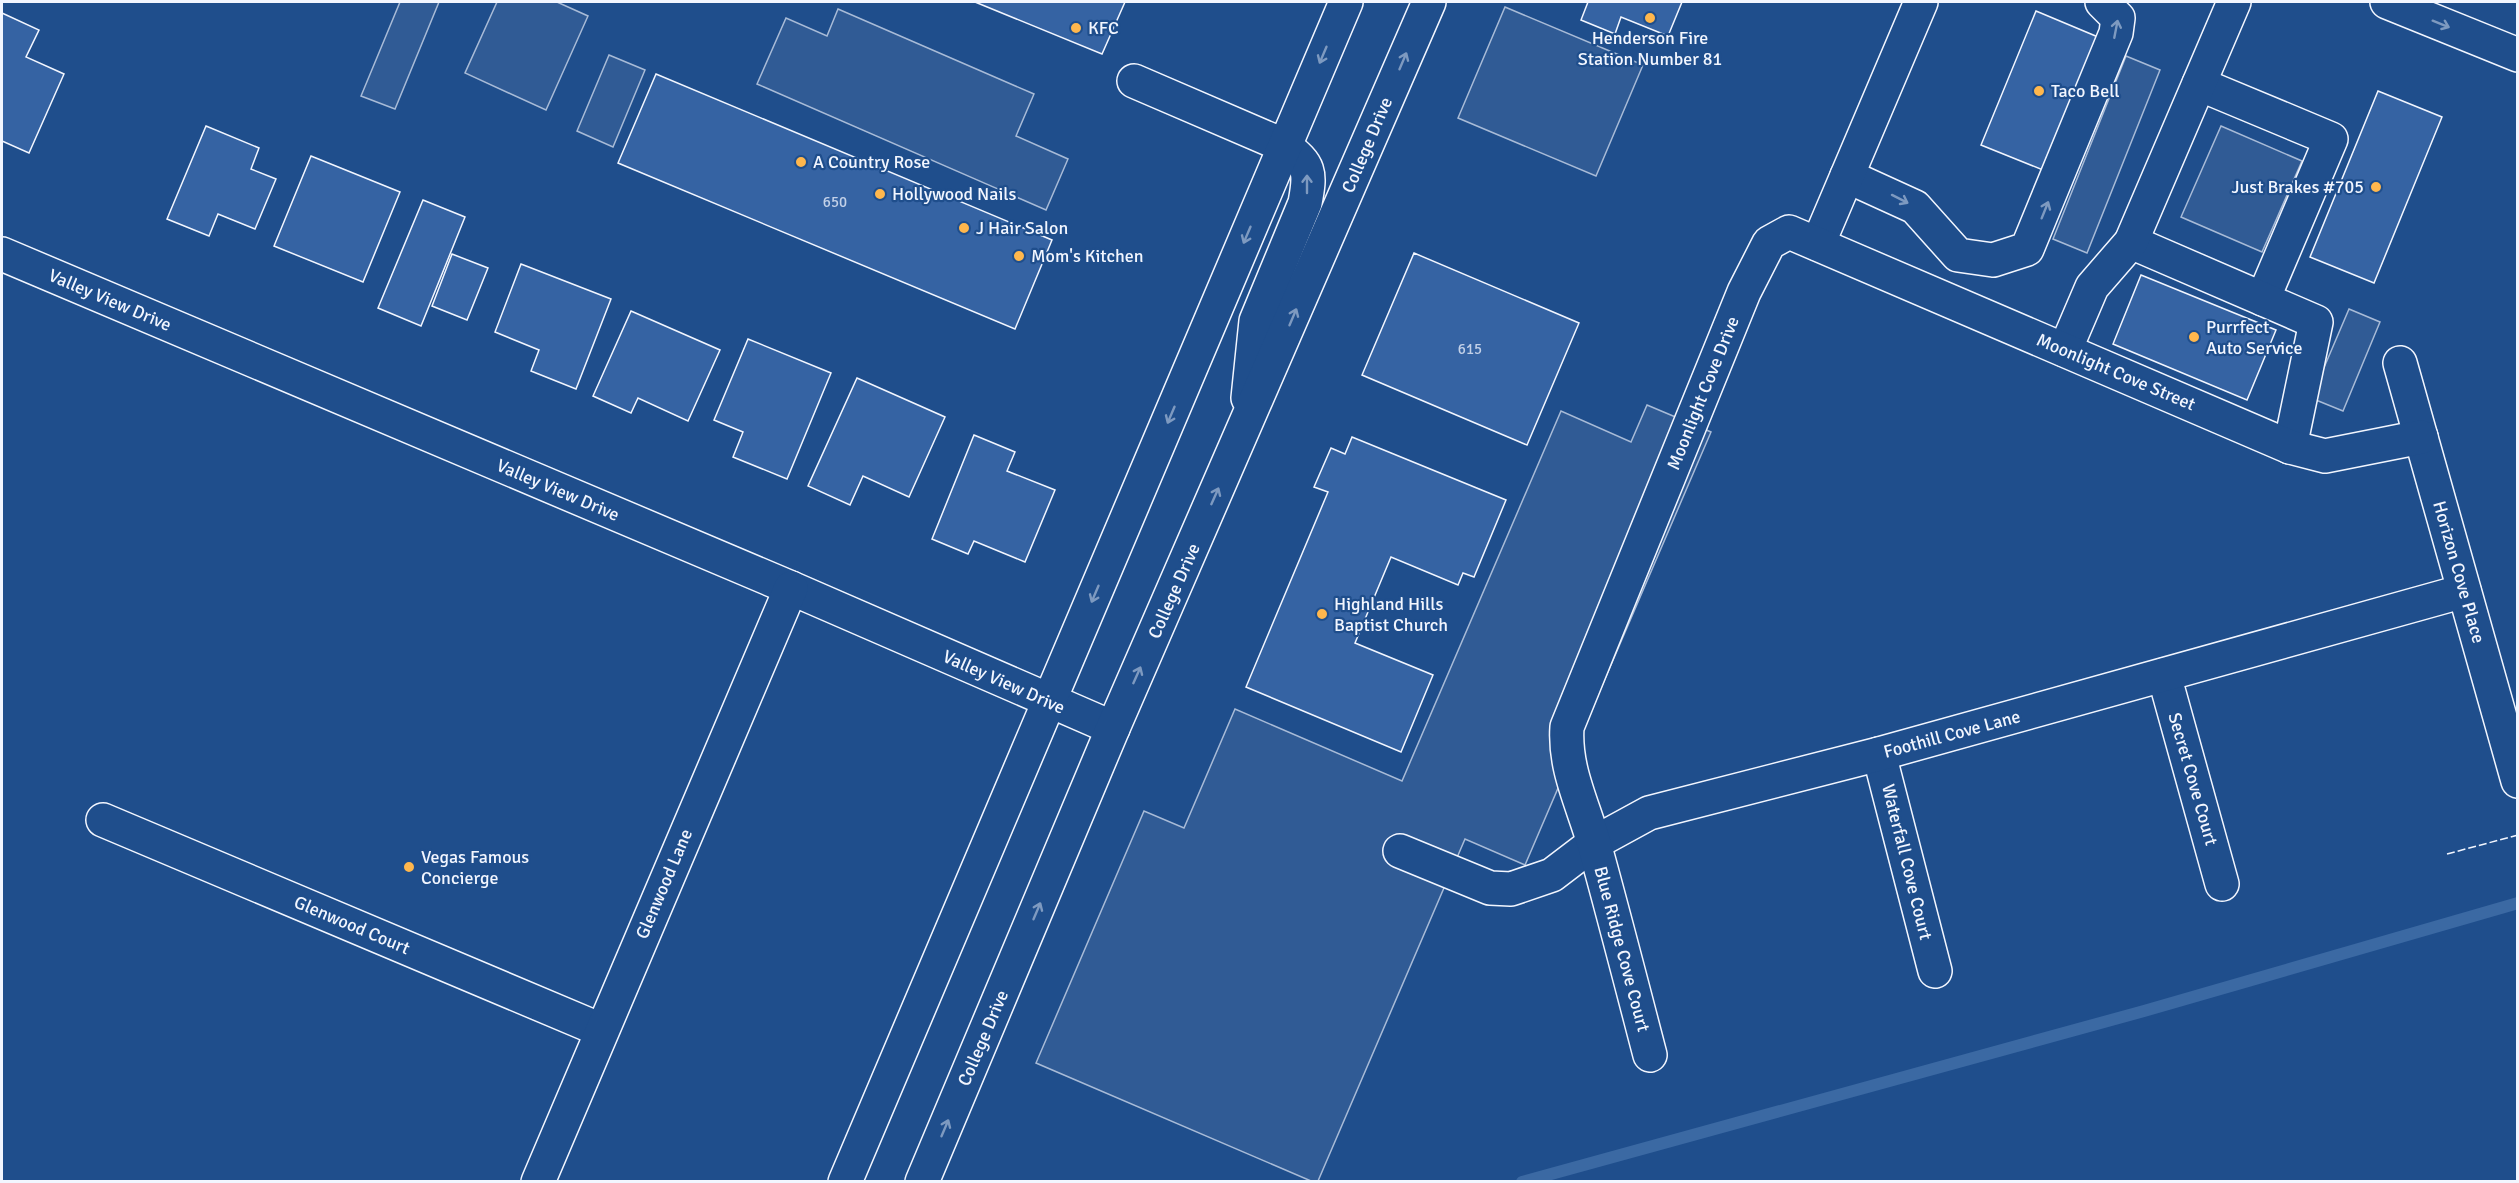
<svg xmlns="http://www.w3.org/2000/svg" width="2519" height="1183" font-family="Signika,sans-serif">
	<rect width="100%" height="100%" fill="#1f4e8c"/>
	<!-- parking -->
	<g fill="#305b95" stroke="#a8bbd7" stroke-width="1.5">
		<path d="M400 2H439L395 109 361 96Z"/>
		<path d="M497 2H557L588 16 546 110 465 73Z"/>
		<path d="M1505 7 1643 65 1596 176 1458 118Z"/>
		<path d="M838 9 1034 94 1016 136 1068 159 1046 210 757 84 786 18 827 36Z"/>
		<path d="M609 55 645 70 613 147 577 131Z"/>
		<path d="M2126 56 2160 70 2087 253 2053 239Z"/>
		<path d="M2221 126 2302 161 2262 252 2181 217Z"/>
		<path d="M2349 309 2380 322 2343 411 2311 398Z"/>
		<path d="M1647 405 1711 432 1525 865 1465 839 1318 1181H1311L1036 1063 1144 811 1184 828 1235 709 1402 781 1561 411 1631 442Z"/>
	</g>
	<g fill="none" stroke-linecap="round" stroke-linejoin="round">
		<!-- stream -->
		<path stroke="#3b69a3" stroke-width="12" d="M1522 1182 2144 1011 2518 903"/>
	</g>
	<!-- building -->
	<g fill="#3563a3" stroke="#f2f6ff" stroke-width="1.5">
		<path d="M975 2H1125L1102 54Z"/>
		<path d="M1586 2H1682L1668 36 1621 17 1615 34 1581 20 1588 2Z"/>
		<path d="M2036 11 2098 37 2043 170 1981 145Z"/>
		<path d="M2 13 39 30 26 57 64 74 29 153 2 141Z"/>
		<path d="M656 74 1052 240 1015 329 618 163Z"/>
		<path d="M2378 91 2442 117 2374 283 2310 257Z"/>
		<path d="M206 126 259 148 251 169 276 179 255 229 218 214 209 236 167 219Z"/>
		<path d="M311 156 400 192 363 282 274 246Z"/>
		<path d="M423 200 465 217 421 326 378 308Z"/>
		<path d="M1414 253 1579 323 1527 445 1362 375Z"/>
		<path d="M452 254 488 268 467 320 432 306Z"/>
		<path d="M521 264 611 299 576 389 531 371 539 350 495 332Z"/>
		<path d="M2141 275 2276 330 2247 400 2113 344Z"/>
		<path d="M631 311 720 350 688 421 638 398 631 413 593 396Z"/>
		<path d="M748 339 831 373 787 479 733 457 743 432 714 420Z"/>
		<path d="M857 378 945 417 909 497 863 476 850 505 808 486Z"/>
		<path d="M974 435 1015 452 1007 471 1055 490 1025 562 974 541 968 554 932 539Z"/>
		<path d="M1352 437 1506 500 1474 577 1463 573 1458 585 1391 557 1355 643 1433 675 1401 752 1246 687 1328 492 1314 487 1331 448 1345 454Z"/>
	</g>
	<g fill="none" stroke-linecap="round" stroke-linejoin="round">
		<defs>
			<g id="minor">
				<path d="M1134 81 1285 146"/>
				<path d="M2199 84 2331 139 2263 299"/>
				<path d="M1847 176 1915 207 1958 255 1993 260 2027 249 2116 33 2118 18 2102 2"/>
				<path d="M2131 242 2316 322 2290 447"/>
				<path d="M1818 244 1921 2"/>
				<path d="M2 254 791 588 1113 728"/>
				<path d="M2065 350 2092 287 2131 242 2234 2"/>
				<path d="M2400 363 2518 781"/>
				<path d="M2164 675 2222 884"/>
				<path d="M1879 754 1935 971"/>
				<path d="M103 820 601 1030"/>
				<path d="M1400 851 1490 888 1511 889 1552 875 1594 843 1649 813 1879 754 2464 591"/>
				<path d="M1650 1055C1632 986 1614 916 1595 847 1584 806 1564 770 1567 727L1744 292 1769 243 1789 232 2290 447 2325 456 2421 437"/>
				<path d="M538 1182 791 588"/>
			</g>
			<g id="major">
				<path d="M2387 2 2518 55"/>
				<path d="M1248 398 1256 321 1305 203C1311 171 1310 166 1285 146"/>
				<path d="M845 1182 1346 2"/>
				<path d="M922 1182 1113 728 1429 2"/>
			</g>
		</defs>
		<!-- minor casing -->
		<use href="#minor" stroke="#f2f6ff" stroke-width="36"/>
		<!-- major casing -->
		<use href="#major" stroke="#f2f6ff" stroke-width="36"/>
		<!-- minor -->
		<use href="#minor" stroke="#1f4e8c" stroke-width="33"/>
		<!-- major -->
		<use href="#major" stroke="#1f4e8c" stroke-width="33"/>
		<!-- fence -->
		<path stroke="#f2f6ff" stroke-width="1.5" stroke-dasharray="8 3" stroke-linecap="butt" d="M2447 854 2518 835"/>
	</g>
	<!-- one-way arrows -->
	<defs><path id="oneway-shaft" d="M-6 0H5M1.5-3L5.5 0L1.5 3" fill="none" stroke-width="1.6" stroke-linecap="round" stroke-linejoin="round" transform="scale(1.5)"/></defs>
	<g stroke="#7e9ac0">
		<use href="#oneway-shaft" transform="translate(2441 24) rotate(22)"/>
		<use href="#oneway-shaft" transform="translate(2116 29) rotate(-79)"/>
		<use href="#oneway-shaft" transform="translate(1323 55) rotate(113)"/>
		<use href="#oneway-shaft" transform="translate(1403 61) rotate(-67)"/>
		<use href="#oneway-shaft" transform="translate(1307 184) rotate(-90)"/>
		<use href="#oneway-shaft" transform="translate(1900 199) rotate(27)"/>
		<use href="#oneway-shaft" transform="translate(2045 210) rotate(-68)"/>
		<use href="#oneway-shaft" transform="translate(1247 235) rotate(113)"/>
		<use href="#oneway-shaft" transform="translate(1293 317) rotate(-67)"/>
		<use href="#oneway-shaft" transform="translate(1171 415) rotate(113)"/>
		<use href="#oneway-shaft" transform="translate(1215 496) rotate(-66)"/>
		<use href="#oneway-shaft" transform="translate(1095 594) rotate(113)"/>
		<use href="#oneway-shaft" transform="translate(1137 675) rotate(-66)"/>
		<use href="#oneway-shaft" transform="translate(1037 911) rotate(-67)"/>
		<use href="#oneway-shaft" transform="translate(945 1128) rotate(-67)"/>
	</g>
	<!-- markers -->
	<g fill="#ffb74d" stroke="#1f4e8c" stroke-width="2">
		<circle cx="1650" cy="18" r="6"/>
		<circle cx="1076" cy="28" r="6"/>
		<circle cx="2039" cy="91" r="6"/>
		<circle cx="801" cy="162" r="6"/>
		<circle cx="2376" cy="187" r="6"/>
		<circle cx="880" cy="194" r="6"/>
		<circle cx="964" cy="228" r="6"/>
		<circle cx="1019" cy="256" r="6"/>
		<circle cx="2194" cy="337" r="6"/>
		<circle cx="1322" cy="614" r="6"/>
		<circle cx="409" cy="867" r="6"/>
	</g>
	<g text-anchor="middle" stroke-width="4.5" stroke-linejoin="round" paint-order="stroke">
		<!-- number labels -->
		<g font-size="15" fill="#c3d1e8">
			<text x="835" y="207">650</text>
			<text x="1470" y="354">615</text>
		</g>
		<!-- poi labels -->
		<g font-size="18" fill="#f2f6ff" stroke="#1f4e8c" text-anchor="start">
			<text x="1088" y="34">KFC</text>
			<text x="1650" y="44" text-anchor="middle">Henderson Fire<tspan x="1650" dy="21">Station Number 81</tspan></text>
			<text x="2051" y="97">Taco Bell</text>
			<text x="813" y="168">A Country Rose</text>
			<text x="2364" y="193" text-anchor="end">Just Brakes #705</text>
			<text x="892" y="200">Hollywood Nails</text>
			<text x="976" y="234">J Hair Salon</text>
			<text x="1031" y="262">Mom's Kitchen</text>
			<text x="2206" y="333">Purrfect<tspan x="2206" dy="21">Auto Service</tspan></text>
			<text x="1334" y="610">Highland Hills<tspan x="1334" dy="21">Baptist Church</tspan></text>
			<text x="421" y="863">Vegas Famous<tspan x="421" dy="21">Concierge</tspan></text>
		</g>
		<!-- street labels -->
		<g font-size="18" fill="#f2f6ff" stroke="#1f4e8c">
			<text transform="translate(1367 145) rotate(-67)" y="6">College Drive</text>
			<text transform="translate(110 300) rotate(23)" y="6">Valley View Drive</text>
			<text transform="translate(2116 372) rotate(23)" y="6">Moonlight Cove Street</text>
			<text transform="translate(1703 393) rotate(-68)" y="6">Moonlight Cove Drive</text>
			<text transform="translate(558 490) rotate(23)" y="6">Valley View Drive</text>
			<text transform="translate(2459 572) rotate(74)" y="6">Horizon Cove Place</text>
			<text transform="translate(1174 591) rotate(-66)" y="6">College Drive</text>
			<text transform="translate(1004 682) rotate(24)" y="6">Valley View Drive</text>
			<text transform="translate(1952 734) rotate(-15)" y="6">Foothill Cove Lane</text>
			<text transform="translate(2193 779) rotate(74)" y="6">Secret Cove Court</text>
			<text transform="translate(1907 862) rotate(76)" y="6">Waterfall Cove Court</text>
			<text transform="translate(664 884) rotate(-67)" y="6">Glenwood Lane</text>
			<text transform="translate(352 925) rotate(23)" y="6">Glenwood Court</text>
			<text transform="translate(1622 949) rotate(75)" y="6">Blue Ridge Cove Court</text>
			<text transform="translate(983 1038) rotate(-67)" y="6">College Drive</text>
		</g>
	</g>
	<!-- border -->
	<rect width="2519" height="1183" fill="none" stroke="#f2f6ff" stroke-width="6"/>
</svg>
